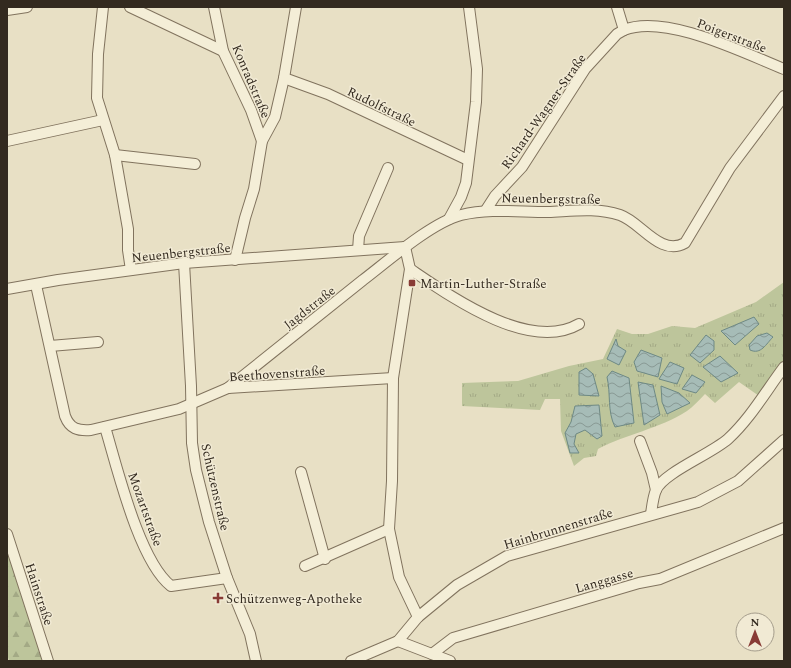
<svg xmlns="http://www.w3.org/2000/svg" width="791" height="668" font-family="Spectral,serif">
	<defs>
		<pattern id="grass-tufts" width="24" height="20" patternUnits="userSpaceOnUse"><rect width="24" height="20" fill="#bdc59b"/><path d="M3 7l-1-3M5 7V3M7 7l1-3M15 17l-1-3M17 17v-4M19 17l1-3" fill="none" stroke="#a3a985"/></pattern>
		<pattern id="forest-firs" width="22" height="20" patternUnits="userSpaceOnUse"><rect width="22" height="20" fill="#bdc59b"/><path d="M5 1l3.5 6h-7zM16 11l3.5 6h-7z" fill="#a3a985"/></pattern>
		<pattern id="water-waves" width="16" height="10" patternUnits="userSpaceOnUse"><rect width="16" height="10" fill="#a6bcb7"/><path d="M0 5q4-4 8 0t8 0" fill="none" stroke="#889994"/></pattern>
	</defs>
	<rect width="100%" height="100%" fill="#e8e0c5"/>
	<!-- grass -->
	<path fill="url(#grass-tufts)" d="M784 282V367L762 398 739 382 715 403 705 394C699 400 693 407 687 411 659 429 626 434 598 449L596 456 584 458 574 466 561 431 560 399H545L540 410 462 406V383L518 381 569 366 603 359 617 329 632 334H648L672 326 695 328 756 302Z"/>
	<!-- forest -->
	<path fill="url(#forest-firs)" d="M7 546 42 658 41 660 9 661 7 653Z"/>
	<!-- water -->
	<g fill="url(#water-waves)" stroke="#6e8984">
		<path d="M754 317 759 324 735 345 721 331Z"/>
		<path d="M767 333 773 337C766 344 761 355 750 350L749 345 757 336Z"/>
		<path d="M706 335 714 341V350L700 363 690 355Z"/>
		<path d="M616 339 618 346 626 351 619 365 607 359Z"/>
		<path d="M641 350 662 358 658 377 637 371 634 362Z"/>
		<path d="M720 356 738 373 721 382 703 367Z"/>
		<path d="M670 362 684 368 677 384 659 379Z"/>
		<path d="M586 368 593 374 599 396 579 395V372Z"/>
		<path d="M612 371 629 378 634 423 615 427C607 411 611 394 607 377Z"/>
		<path d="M692 375 705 382 696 393 682 389Z"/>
		<path d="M638 382 653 385 660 415 644 425Z"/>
		<path d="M661 386 679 393 690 403 667 414 662 402Z"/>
		<path d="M599 405 602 436 597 439 585 430 576 434 574 444 579 453H570L565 433 571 422 575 406Z"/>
	</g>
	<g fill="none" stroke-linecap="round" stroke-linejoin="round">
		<defs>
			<g id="minor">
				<path d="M103 7 98 54 97 98 115 155 128 229V250L131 270"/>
				<path d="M130 7 223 51"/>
				<path d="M214 7 223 51 251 110 262 141"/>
				<path d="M617 7 624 30C665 13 744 53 784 69"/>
				<path d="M7 10 27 7"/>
				<path d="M284 78 328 94 468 160"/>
				<path d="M7 141 103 120"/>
				<path d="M115 155 195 164"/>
				<path d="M486 210 495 196 522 167 585 69 617 34 624 30"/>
				<path d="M449 219 461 197 466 183 476 102 477 69 469 7"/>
				<path d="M405 247 410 269 393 378 392 481 389 529 399 577 418 617"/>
				<path d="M358 250 359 236 388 168"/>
				<path d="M235 260 245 218 254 189 262 141 275 117 284 78 296 7"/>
				<path d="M184 263 191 386 192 443 196 470 209 522 227 578 250 634 256 661"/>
				<path d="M410 269C450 296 529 353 579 324"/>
				<path d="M36 285 65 416C70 429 78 431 91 430L179 409 228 388 393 378"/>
				<path d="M7 289 58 280 184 263 405 247"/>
				<path d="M50 346 98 342"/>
				<path d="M228 388C273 352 318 316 363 280 388 261 431 223 461 215 490 208 518 212 548 212 572 211 596 207 620 215 641 222 660 257 685 243L730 168 784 96"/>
				<path d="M105 427C117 467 139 561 171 586L227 578"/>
				<path d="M640 441 652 473 656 490"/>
				<path d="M301 472 325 559"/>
				<path d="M651 514C652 507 653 497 656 490 663 473 711 454 728 439 750 419 766 391 784 367"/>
				<path d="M7 534 48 661"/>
				<path d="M305 566 389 529"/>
				<path d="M398 641 450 661"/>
				<path d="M432 654 453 638 639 583 660 579 784 528"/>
				<path d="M351 661 398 641 418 617 457 585 507 556 698 502 738 481 784 440"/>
			</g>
		</defs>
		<!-- minor casing -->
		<use href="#minor" stroke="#81735e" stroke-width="12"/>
		<!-- minor -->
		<use href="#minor" stroke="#f4eed7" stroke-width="10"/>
	</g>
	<!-- markers -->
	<g fill="#883b35" stroke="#f1ead4" stroke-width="1.5">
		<rect x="408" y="279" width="8" height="8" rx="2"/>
		<path d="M216 592h4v4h4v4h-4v4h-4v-4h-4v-4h4z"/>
	</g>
	<g text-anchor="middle" stroke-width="3" stroke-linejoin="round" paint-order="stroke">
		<!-- street labels -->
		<g font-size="13" fill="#332a1f" stroke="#f1ead4">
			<text transform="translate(732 35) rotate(21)" y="5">Poigerstraße</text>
			<text transform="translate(252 81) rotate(67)" y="5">Konradstraße</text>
			<text transform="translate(382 106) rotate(26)" y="5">Rudolfstraße</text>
			<text transform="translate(543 111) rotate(-55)" y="5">Richard-Wagner-Straße</text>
			<text transform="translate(551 198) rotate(1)" y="5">Neuenbergstraße</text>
			<text transform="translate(181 252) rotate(-6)" y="5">Neuenbergstraße</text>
			<text transform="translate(309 307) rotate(-38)" y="5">Jagdstraße</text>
			<text transform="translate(277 373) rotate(-4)" y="5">Beethovenstraße</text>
			<text transform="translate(216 487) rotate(77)" y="5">Schützenstraße</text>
			<text transform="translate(146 509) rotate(70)" y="5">Mozartstraße</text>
			<text transform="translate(558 528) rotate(-17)" y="5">Hainbrunnenstraße</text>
			<text transform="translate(604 580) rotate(-16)" y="5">Langgasse</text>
			<text transform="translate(40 594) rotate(72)" y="5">Hainstraße</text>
		</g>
		<!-- poi labels -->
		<g font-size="13" fill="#332a1f" stroke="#f1ead4" text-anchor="start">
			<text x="420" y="288">Martin-Luther-Straße</text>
			<text x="226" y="603">Schützenweg-Apotheke</text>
		</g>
	</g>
	<!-- border -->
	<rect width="791" height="668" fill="none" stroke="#332a1f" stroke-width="16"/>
	<!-- north arrow -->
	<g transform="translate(755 632)"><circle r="19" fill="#f1ead4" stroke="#a59d8c"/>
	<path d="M0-3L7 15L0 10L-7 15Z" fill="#883b35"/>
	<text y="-6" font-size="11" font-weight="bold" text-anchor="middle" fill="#332a1f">N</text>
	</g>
</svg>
